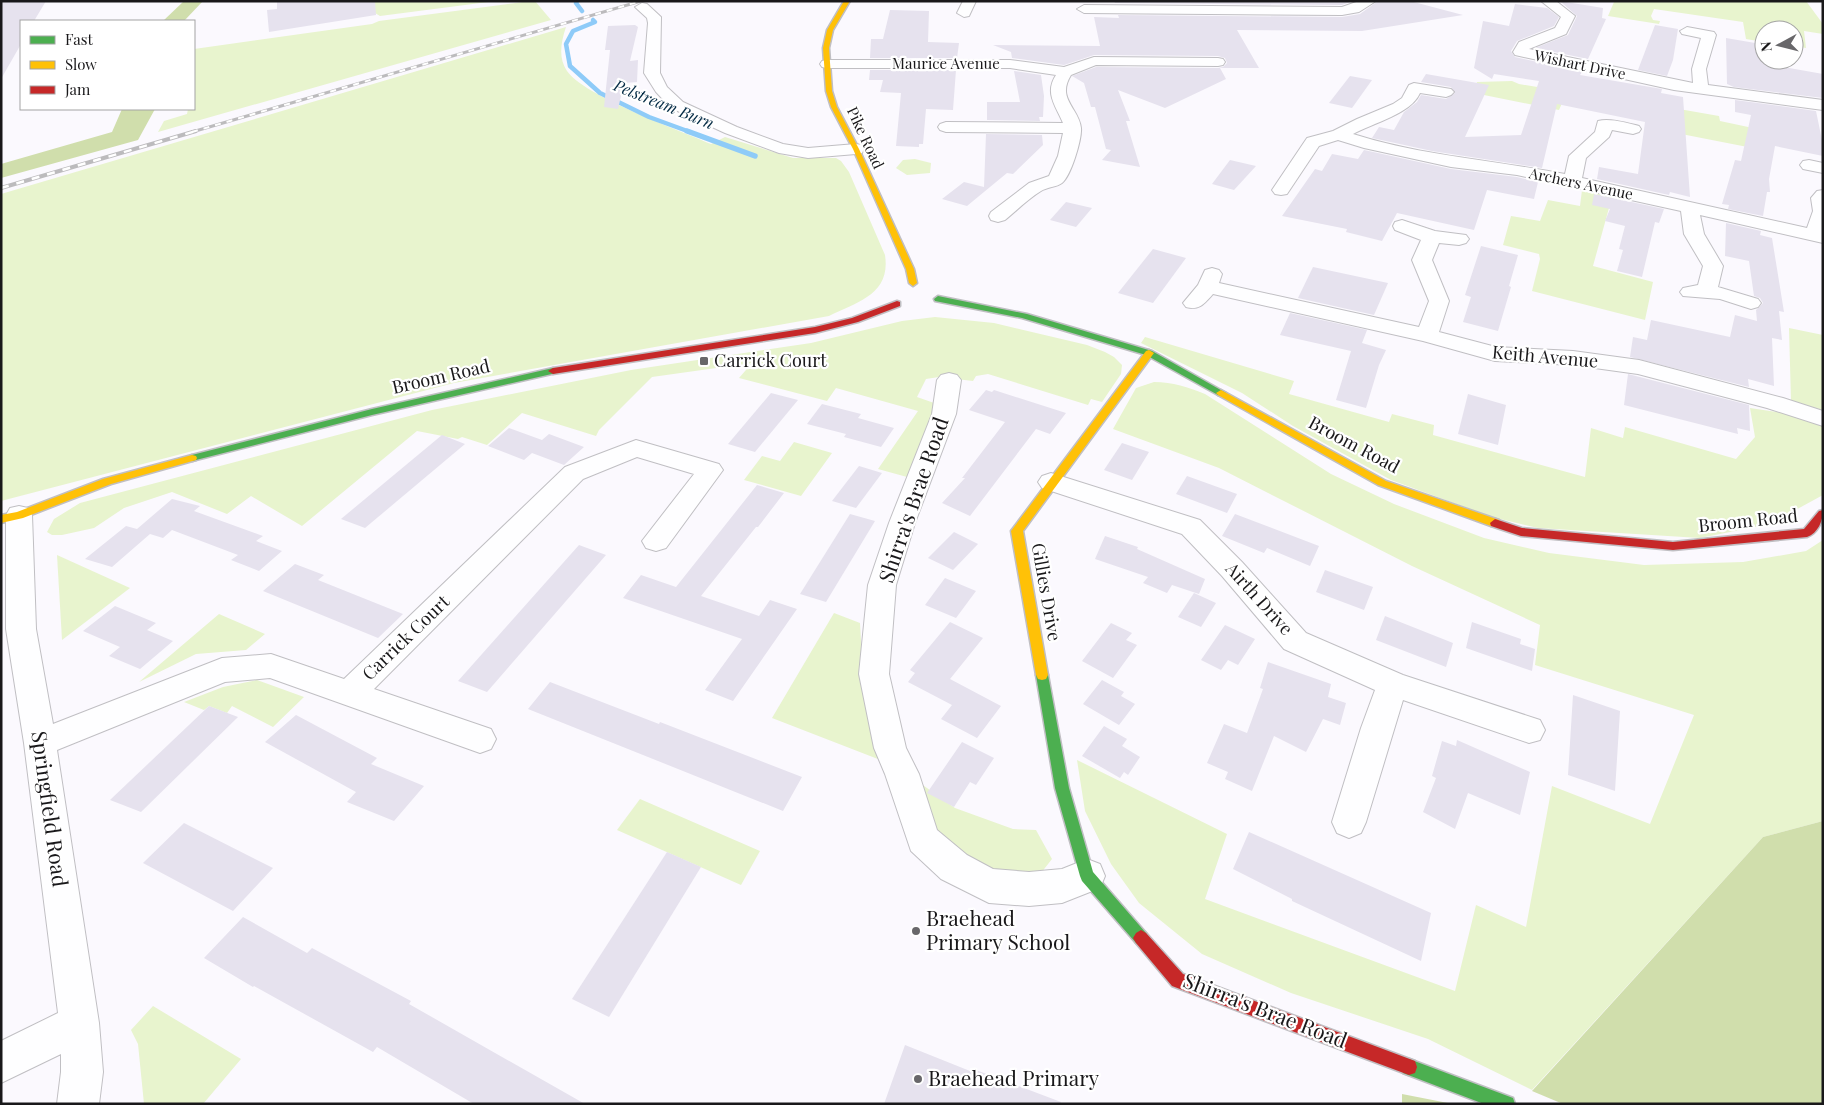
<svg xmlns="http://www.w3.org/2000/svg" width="1824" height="1105" font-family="'Playfair Display',serif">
	<rect width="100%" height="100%" fill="#fbf9fe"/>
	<!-- green -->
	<g fill="#e8f4ce">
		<path d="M336 1H496L380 16 355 1Z"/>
		<path d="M530 1H535L551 20 158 132 164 121 187 114 188 109H194V49L372 24 379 21Z"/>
		<path d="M1608 1H1806L1823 24V34L1804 31 1806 48 1794 46V30H1764V42L1746 39 1743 22 1654 9 1651 16 1653 20 1660 21 1659 24 1608 16 1614 2Z"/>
		<path d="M566 27C561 42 558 58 567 71 584 96 679 130 711 144L725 137 793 158H836L841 161 849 172 885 255C891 294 858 302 829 316L454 383 1 501V194Z"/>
		<path d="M1512 81 1519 84 1567 92 1559 110 1474 93 1477 82Z"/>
		<path d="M1679 109 1719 116 1720 121 1781 134 1775 136 1773 152 1671 132Z"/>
		<path d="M915 159 931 163 930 173 907 175 896 168 903 160Z"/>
		<path d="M1582 190 1612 197 1593 266 1653 282 1645 320 1532 291 1540 259 1539 254 1503 245 1511 216 1540 221 1548 200 1580 206Z"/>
		<path d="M935 317 994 323 1087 345 1105 352 1114 357 1122 365 1121 374 1102 402 1091 399 1088 405 988 374 976 376 973 381 939 377 926 379 917 397 937 404 907 477 878 469 918 411 836 388 827 401 739 378 752 363 652 377 599 430 596 436 522 413 487 445 462 437 458 439 417 431 302 526 251 496 227 514 172 492 124 508 94 528 62 535H52L47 532 54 519 80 503 432 410 631 370 811 343 902 321Z"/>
		<path d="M1789 328 1823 335V410L1791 401Z"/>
		<path d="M1145 337 1294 381 1289 394 1389 422 1392 414 1434 425 1433 435 1585 477 1591 428 1623 438 1625 427 1736 459 1755 437 1750 408 1790 414 1823 425V495L1790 513 1760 526 1700 538 1538 528 1492 517 1391 480 1293 426 1242 393 1141 343Z"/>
		<path d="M1154 382C1173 382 1188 387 1205 394L1331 474 1394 504 1484 538 1549 553 1644 565 1743 562 1806 551 1823 540V821L1763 837 1532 1090 1428 1039 1291 993 1202 954 1139 903 1111 864 1085 811 1077 760 1227 834 1205 899 1455 991 1476 905 1526 927 1552 786 1650 824 1694 715 1535 665 1540 625 1412 566 1219 468 1113 429 1136 388Z"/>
		<path d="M794 442 832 453 801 496 744 480 762 456 780 461Z"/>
		<path d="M57 555 130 588 62 640Z"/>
		<path d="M834 613 860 623 862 658 883 761 772 718Z"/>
		<path d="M219 614 265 634 246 650 196 654 139 682Z"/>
		<path d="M257 680 304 697 273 727 232 706 227 713 209 706 204 710 184 702 223 687Z"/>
		<path d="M913 778 955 808 1013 829 1036 830 1052 859 1041 873 1017 877 967 863 927 820Z"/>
		<path d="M640 799 760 851 741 885 617 830Z"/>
		<path d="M153 1006 241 1059 203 1104H144L138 1044 131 1030Z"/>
	</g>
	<!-- forest -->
	<g fill="#d0deac">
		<path d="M184 1H203L184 21H163Z"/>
		<path d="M122 109H155L138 140 1 178V164L112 132Z"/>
		<path d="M1823 821V1104H1563L1532 1091 1763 837Z"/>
		<path d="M1402 1094 1453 1104H1402Z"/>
	</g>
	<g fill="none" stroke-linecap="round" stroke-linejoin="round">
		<!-- stream-far1 -->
		<g stroke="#8ecbf8" stroke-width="4.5">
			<path d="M577 1 576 3 582 11"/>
			<path d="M593 20 595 22 573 31 566 44 570 66 600 93 649 117 690 132"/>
		</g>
		<!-- stream -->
		<path stroke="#8ecbf8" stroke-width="5.5" d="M687 131 755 156"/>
	</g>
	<!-- building -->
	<g fill="#e6e2ee">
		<path d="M1 1H46L34 21H21V44L1 79Z"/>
		<path d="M277 1H375L376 15 269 32 267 10 277 9Z"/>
		<path d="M1114 1H1353L1342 5 1115 3Z"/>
		<path d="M1378 1H1410L1463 15 1362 31 1237 30 1259 68H1220L1226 79 1165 108 1118 90 1130 121H1126L1140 167 1102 160 1111 150 1106 149 1095 107H1091L1084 83 1072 76 1096 67 1218 68 1223 67 1227 63 1225 58 1218 56 1094 55 1064 65 1012 58 1011 52 993 45 1100 46 1094 17 1119 18 1118 15 1342 17 1360 14Z"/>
		<path d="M1560 1 1603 8 1602 18 1606 19 1588 59 1535 48 1568 35 1577 16Z"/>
		<path d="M1515 4 1547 8 1559 17 1554 26 1517 41 1511 51 1515 57 1582 72 1580 75 1662 89 1661 93 1683 97 1690 197 1670 192 1669 195 1597 179 1599 167 1638 174 1645 122 1557 104 1542 168 1432 151 1372 138 1379 127 1394 130 1404 112 1417 102 1421 95 1446 99 1455 93 1451 87 1421 82 1426 74 1489 85 1465 137 1521 135 1539 81 1494 74 1492 79 1474 68 1483 21 1509 26Z"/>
		<path d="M890 10 929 11 928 42 959 43 957 58H870L871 39H883Z"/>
		<path d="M635 25 638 27 630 61 638 60 637 82 624 83 618 109 604 107 610 50H605L608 26Z"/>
		<path d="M1655 25 1678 29 1673 60 1667 76 1638 70Z"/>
		<path d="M1726 38 1761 44 1762 63 1823 74V98L1734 87 1727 84Z"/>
		<path d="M870 70H956L953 110 926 109 923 144H919V147L896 146 901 93 880 92 883 80H869Z"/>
		<path d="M1014 71 1041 75 1044 96 1043 117H1039L1040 121 987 120V102H1020Z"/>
		<path d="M1350 76 1372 80 1352 108 1329 103Z"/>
		<path d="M1735 100 1816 111 1823 145V156L1775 146 1769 179 1770 192H1767L1763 216 1728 209 1729 205 1722 204 1735 160 1741 161 1751 115 1735 112Z"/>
		<path d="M986 134 1042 135 1043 145 1013 174 1007 173 967 206 942 199 964 182 984 187Z"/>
		<path d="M1364 150 1451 169 1517 177 1538 182 1534 199 1487 190 1474 230 1397 213 1382 241 1346 232 1347 229 1282 216 1315 169 1322 171 1332 154 1358 159Z"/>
		<path d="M1230 160 1256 166 1234 190 1212 184Z"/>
		<path d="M1594 194 1664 209 1659 223 1655 222 1642 277 1617 271 1623 250 1619 249 1625 226 1605 221 1610 209 1592 205Z"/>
		<path d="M1066 202 1092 208 1076 227 1050 220Z"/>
		<path d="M1726 223 1761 231 1760 235 1772 238 1784 312 1779 311 1782 340 1772 338 1774 386 1748 379 1749 387 1630 357 1633 337 1647 340 1651 320 1730 337 1735 315 1757 321 1756 310 1763 303 1760 298 1754 296 1749 261 1725 256Z"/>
		<path d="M1481 246 1518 255 1509 286 1511 287 1498 331 1463 322 1471 297 1465 295Z"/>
		<path d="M1153 249 1186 258 1153 303 1118 293Z"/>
		<path d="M1313 267 1388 283 1374 315 1298 298Z"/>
		<path d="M1290 313 1367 330 1362 343 1386 350 1379 365 1366 408 1336 400 1351 351 1280 335Z"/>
		<path d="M1628 374 1749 405 1750 431 1737 428 1738 434 1624 405Z"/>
		<path d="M986 390 992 392 994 390 1066 413 1050 434 1036 429 970 516 942 503 965 478H962L1005 422 969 410Z"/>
		<path d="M771 393 798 400 755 452 728 444Z"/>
		<path d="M1468 394 1506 405 1498 445 1458 434Z"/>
		<path d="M822 404 861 414 858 418 894 428 881 447 844 437 846 434 807 424Z"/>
		<path d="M509 428 542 440 549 434 584 447 564 465 532 453 524 460 488 446Z"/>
		<path d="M442 435 465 444 365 528 341 519Z"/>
		<path d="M1122 443 1149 452 1132 480 1104 470Z"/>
		<path d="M859 466 882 473 856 508 832 501Z"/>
		<path d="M1187 476 1237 494 1227 513 1176 494Z"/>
		<path d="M757 485 784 493 758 527H756L701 596 759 616 770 600 797 609 733 701 705 690 742 639 623 598 641 575 676 587Z"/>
		<path d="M172 499 200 506 194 511 263 536 256 541 282 551 259 571 231 560 238 555 172 530 163 538 150 534 112 567 85 559 126 526 137 529Z"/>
		<path d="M850 514 875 521 826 602 800 594Z"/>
		<path d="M1235 514 1319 546 1310 566 1267 548 1264 553 1222 536Z"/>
		<path d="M954 532 978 544 953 570 928 558Z"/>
		<path d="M1105 536 1138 547 1137 549 1205 579 1199 594 1172 585 1167 593 1143 583 1148 577 1095 559Z"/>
		<path d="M579 545 606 555 487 692 458 681Z"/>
		<path d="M295 564 324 575 318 580 403 614 378 638 263 591Z"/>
		<path d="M1325 570 1373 587 1364 610 1316 592Z"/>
		<path d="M945 578 976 591 956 618 925 605Z"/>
		<path d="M1194 593 1216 603 1201 627 1178 617Z"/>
		<path d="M115 606 156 623 147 630 173 641 140 669 109 656 120 647 83 631Z"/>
		<path d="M1385 616 1453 643 1446 667 1376 640Z"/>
		<path d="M950 622 983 638 950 679 1001 706 977 738 941 719 952 705 908 682 915 673 910 670Z"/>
		<path d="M1472 622 1521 639 1520 644 1535 649 1532 671 1466 648Z"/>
		<path d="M1111 623 1132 633 1126 640 1137 645 1113 678 1082 661Z"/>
		<path d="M1225 625 1255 639 1238 665 1228 660 1221 670 1201 660Z"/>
		<path d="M1268 662 1331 684 1328 697 1346 703 1340 725 1323 719 1306 752 1274 736 1252 791 1225 779 1228 772 1207 763 1224 724 1247 733 1263 689 1260 688Z"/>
		<path d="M1102 680 1124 692 1121 696 1135 704 1119 725 1083 704Z"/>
		<path d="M550 682 659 724 660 722 802 777 783 811 528 709Z"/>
		<path d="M1573 695 1620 711 1615 791 1568 775Z"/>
		<path d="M209 706 238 717 141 812 110 800Z"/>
		<path d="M296 715 377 758 371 764 424 786 394 821 347 802 356 792 265 742Z"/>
		<path d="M1104 726 1127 739 1122 746 1140 757 1128 775 1124 772 1120 778 1082 756Z"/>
		<path d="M1457 740 1530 772 1520 815 1468 793 1455 829 1423 812 1436 778 1432 776 1442 741 1456 746Z"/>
		<path d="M962 742 994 758 976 785 970 782 954 807 927 793Z"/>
		<path d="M184 823 273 868 233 911 143 863Z"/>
		<path d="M1249 832 1431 913 1421 961 1292 901V899L1233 869Z"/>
		<path d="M667 852 701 867 609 1017 572 999Z"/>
		<path d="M243 917 307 953 312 948 411 1001 409 1004 585 1104H474L377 1047 373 1052 254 986 253 987 204 958Z"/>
		<path d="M905 1045 975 1073 976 1070 1061 1102 1060 1104H884Z"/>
	</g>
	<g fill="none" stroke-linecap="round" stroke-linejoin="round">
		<defs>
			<g id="street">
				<path d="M963 1H976L969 16 964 17 957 13Z"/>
				<path d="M1359 1H1376L1359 12 1342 15 1084 13 1077 9 1084 5 1342 7Z"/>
				<path d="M1541 1H1556L1575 16 1566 34 1529 49 1693 83 1692 69 1701 38 1682 34 1680 31 1687 27 1714 32 1716 35 1706 69 1708 85 1823 100V110L1674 90 1515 55 1513 52 1519 42 1555 28 1561 17Z"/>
				<path d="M642 3 647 4 661 17 660 73 667 87 683 102 737 127 783 144 808 148 856 144 862 145 864 149 862 153 856 154 808 158 779 153 725 133 671 108 656 92 644 73 648 23 647 18 635 7Z"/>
				<path d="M1094 57 1218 58 1223 59 1225 62 1223 65 1218 66 1096 65 1071 75C1056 99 1079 108 1081 128 1082 139 1071 176 1062 183 1057 187 1047 187 1041 191 1028 199 1016 211 1005 220L998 222 991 220 989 216 991 212 1029 183 1049 176 1058 156 1063 133 946 132 940 130 938 127 940 124 946 122 1063 123C1056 106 1044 93 1056 75L1010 68H827L822 67 820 64 822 61 827 60H1010L1064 67Z"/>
				<path d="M1414 83 1451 89 1454 92 1451 95 1446 97 1420 93C1411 114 1373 123 1353 134 1422 156 1494 160 1565 174L1569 156 1595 132 1598 121C1610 118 1627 123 1639 126L1641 129 1639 132 1633 134 1612 130 1609 137 1586 158 1582 178 1807 228 1813 211 1811 198 1817 191 1823 190V243L1700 215 1704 234 1723 266 1718 287 1758 299 1761 303 1758 307 1751 309 1720 299 1683 296 1680 292 1683 288 1698 285 1703 266 1684 234 1681 211 1517 175 1451 167 1364 148 1338 140 1319 146 1287 194 1281 195 1275 194 1272 190 1307 138 1333 131 1357 119 1393 104 1402 98 1409 85Z"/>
				<path d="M1809 160 1823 163V173L1803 169 1800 165 1803 161Z"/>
				<path d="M1402 220 1435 231 1466 235 1469 239 1466 243 1459 245 1439 243 1432 260 1449 301 1439 332 1496 347 1573 351 1639 360 1783 398 1823 411V426L1767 408 1638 374 1573 365 1495 361 1423 341 1213 294C1204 304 1199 311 1186 307L1183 303 1198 285 1205 270 1212 268 1219 270 1222 274 1219 283 1419 327 1429 301 1412 260 1421 240 1395 230 1393 226 1395 222Z"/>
				<path d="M949 373 957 375 961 380 956 414 915 523 896 585 889 674 906 748 919 774 937 830 967 855 993 869 1029 872 1062 869 1087 859 1100 864 1105 876 1100 888 1062 903 1029 906 989 903 941 879 911 851 885 774 874 748 859 674 868 585 889 523 932 414 937 380 941 375Z"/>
				<path d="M636 440 719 464 723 470 666 548 656 551 646 548 642 541 694 474 637 457 583 479 374 689 491 729 496 739 491 749 480 753 270 678 225 682 57 750 99 1023 103 1072 99 1104H57L61 1072V1054L1 1083V1041L58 1013 24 743 6 629V515L10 508 19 506 28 508 32 515 36 629 53 724 222 658 271 654 344 679 565 467Z"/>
				<path d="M1051 473 1200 520 1242 562 1306 633 1403 675 1540 720 1545 730 1540 740 1529 743 1403 700 1366 822 1361 833 1349 838 1337 833 1332 822 1361 728 1375 690 1284 649 1222 576 1182 534 1042 488 1038 482 1042 476Z"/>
			</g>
			<g id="fast">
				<path d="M938 296 1027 314 1152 351 1226 393 1221 396 1218 395 1146 355 1022 318 935 301 934 299Z"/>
				<path d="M553 368 556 369V373L372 415 192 461 187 458 192 455 372 409Z"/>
				<path d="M1042 670 1046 671 1048 675 1069 788 1093 872 1146 933 1149 938 1146 943 1141 946 1136 943 1082 881 1080 876 1055 788 1036 675 1038 671Z"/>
				<path d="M1409 1059 1513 1098 1515 1104H1484L1403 1073 1401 1067 1403 1061Z"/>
			</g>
			<g id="slow">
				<path d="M844 1H850L833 30 829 48 832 91 837 107 859 149 914 269 917 283 913 286 909 283 906 269 853 149 831 107 826 91 823 48 827 30Z"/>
				<path d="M1149 350 1154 353 1023 531 1048 675 1046 679 1042 680 1038 679 1036 675 1011 531 1146 351Z"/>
				<path d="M1221 390 1386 481 1499 520 1500 523 1499 526H1491L1378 485 1218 395 1216 393Z"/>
				<path d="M192 455 196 456 197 458 196 460 111 484 23 518 1 523V515L17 512 103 479Z"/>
			</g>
			<g id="jam">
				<path d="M897 301 900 302V306L858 322 815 333 553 374 548 371 553 368 815 327 852 318Z"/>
				<path d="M1823 510C1823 521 1818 533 1807 537L1673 550 1521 536 1491 526 1490 523 1495 519 1522 528 1673 542 1804 529 1819 511Z"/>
				<path d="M1141 930 1146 933 1183 974 1415 1061 1417 1067 1415 1073 1409 1075 1172 986 1136 943 1133 938 1136 933Z"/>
			</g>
		</defs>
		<!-- street casing -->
		<use href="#street" stroke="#c0bfc3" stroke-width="2"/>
		<!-- fast casing -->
		<use href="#fast" stroke="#c0bfc3" stroke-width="3"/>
		<!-- slow casing -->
		<use href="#slow" stroke="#c0bfc3" stroke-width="3"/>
		<!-- jam casing -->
		<use href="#jam" stroke="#c0bfc3" stroke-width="3"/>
		<!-- street -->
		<use href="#street" fill="#fefeff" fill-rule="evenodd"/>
		<!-- fast -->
		<use href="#fast" fill="#4caf50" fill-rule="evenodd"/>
		<!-- slow -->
		<use href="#slow" fill="#ffc107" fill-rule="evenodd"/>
		<!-- jam -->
		<use href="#jam" fill="#c62828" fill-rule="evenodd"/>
		<defs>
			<path id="rail-far1" d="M192 132 641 1"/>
			<path id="rail" d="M1 188 196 131"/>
		</defs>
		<!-- rail-far1 casing -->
		<use href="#rail-far1" stroke="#bcbbbd" stroke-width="3"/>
		<!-- rail casing -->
		<use href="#rail" stroke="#bcbbbd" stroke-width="4"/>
		<!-- rail-far1 -->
		<use href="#rail-far1" stroke="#fff" stroke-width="2" stroke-dasharray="6" stroke-linecap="butt"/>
		<!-- rail -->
		<use href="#rail" stroke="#fff" stroke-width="2.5" stroke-dasharray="8" stroke-linecap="butt"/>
	</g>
	<!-- markers -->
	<g fill="#68676a" stroke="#fff" stroke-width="2">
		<rect x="699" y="356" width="10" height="10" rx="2.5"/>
		<circle cx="916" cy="931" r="5"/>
		<circle cx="918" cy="1079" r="5"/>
	</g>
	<g text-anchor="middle" stroke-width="4.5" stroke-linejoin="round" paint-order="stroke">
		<!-- far-street labels -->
		<g font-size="15" fill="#19181a" stroke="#fff">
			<text x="946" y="69">Maurice Avenue</text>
			<text transform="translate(1580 65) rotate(12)" y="5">Wishart Drive</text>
			<text transform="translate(865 138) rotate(65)" y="5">Pike Road</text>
			<text transform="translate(1581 184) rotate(12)" y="5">Archers Avenue</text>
		</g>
		<!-- far-water labels -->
		<g font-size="16" font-style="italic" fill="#052c45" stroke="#fff">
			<text transform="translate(664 104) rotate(22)" y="6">Pelstream Burn</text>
		</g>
		<!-- street labels -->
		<g font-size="18" fill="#19181a" stroke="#fff">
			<text transform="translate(1545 357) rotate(5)" y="6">Keith Avenue</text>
			<text transform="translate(441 377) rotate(-13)" y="6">Broom Road</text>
			<text transform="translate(1354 445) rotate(28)" y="6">Broom Road</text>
			<text transform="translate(1748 521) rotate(-6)" y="6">Broom Road</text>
			<text transform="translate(1046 592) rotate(80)" y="6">Gillies Drive</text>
			<text transform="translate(1259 599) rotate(48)" y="6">Airth Drive</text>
			<text transform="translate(406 638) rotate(-44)" y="6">Carrick Court</text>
		</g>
		<!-- poi labels -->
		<g font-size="18" fill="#19181a" stroke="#fff" text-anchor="start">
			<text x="714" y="367">Carrick Court</text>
		</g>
		<!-- near-street labels -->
		<g font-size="21" fill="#19181a" stroke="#fff">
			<text transform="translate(914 500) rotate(-71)" y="7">Shirra's Brae Road</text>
			<text transform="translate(49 809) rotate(82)" y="7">Springfield Road</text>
			<text transform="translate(1265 1011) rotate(21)" y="7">Shirra's Brae Road</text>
		</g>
		<!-- near-poi labels -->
		<g font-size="21" fill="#19181a" stroke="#fff" text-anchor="start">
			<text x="926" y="926">Braehead<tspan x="926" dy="24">Primary School</tspan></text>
			<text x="928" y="1086">Braehead Primary</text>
		</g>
	</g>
	<!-- border -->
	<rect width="1824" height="1105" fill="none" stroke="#19181a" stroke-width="5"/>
	<!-- legend -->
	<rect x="20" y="20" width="175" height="90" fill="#ffffff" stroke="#a3a3a3"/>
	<rect x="30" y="36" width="25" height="8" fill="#4caf50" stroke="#a3a3a3"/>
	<text x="65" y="45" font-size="15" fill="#19181a">Fast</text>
	<rect x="30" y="61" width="25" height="8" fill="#ffc107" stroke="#a3a3a3"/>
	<text x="65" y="70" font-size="15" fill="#19181a">Slow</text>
	<rect x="30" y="86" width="25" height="8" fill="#c62828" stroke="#a3a3a3"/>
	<text x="65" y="95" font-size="15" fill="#19181a">Jam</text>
	<!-- north arrow -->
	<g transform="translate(1779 45) rotate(263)"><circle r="24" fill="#ffffff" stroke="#a3a3a3"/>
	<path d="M0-4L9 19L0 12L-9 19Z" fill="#68676a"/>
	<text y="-8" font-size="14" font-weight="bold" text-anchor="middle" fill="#19181a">N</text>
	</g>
</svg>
